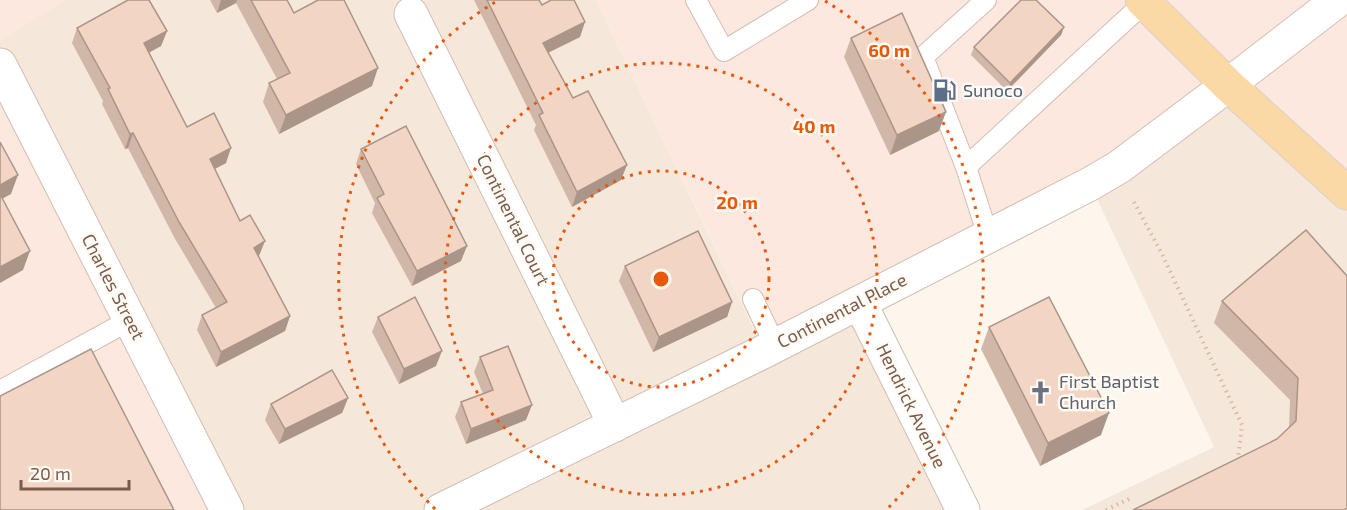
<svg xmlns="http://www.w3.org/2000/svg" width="1347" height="510" font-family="'Exo 2',sans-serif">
	<rect width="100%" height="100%" fill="#fdf6ec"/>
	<!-- residential -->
	<g fill="#f5e8da">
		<path d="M65 0H596L764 350 860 303 963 510H227L0 65V40Z"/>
		<path d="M1228 86 1347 194V510H1082L1214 447 1090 184Z"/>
	</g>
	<!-- commercial -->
	<g fill="#fde8e0">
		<path d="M0 0H65L0 40Z"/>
		<path d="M596 0H1347V194L1228 86 765 351Z"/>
		<path d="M0 65 227 510H0Z"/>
	</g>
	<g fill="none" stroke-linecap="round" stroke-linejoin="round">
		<defs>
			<g id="service">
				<path d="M696 0 724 51 808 0"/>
				<path d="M986 0 923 57 966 167 1144 3"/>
				<path d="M966 167 988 236"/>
				<path d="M753 299 775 345"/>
				<path d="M0 391 130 320"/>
			</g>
			<g id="minor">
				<path d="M411 14 615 425"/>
				<path d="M0 65 227 510"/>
				<path d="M860 303 963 510"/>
				<path d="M441 510 765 351 1090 184 1119 167 1228 85"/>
			</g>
			<path id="secondary" d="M1228 85 1338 0"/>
			<path id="primary" d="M1142 0 1228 85 1347 193"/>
		</defs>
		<!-- service casing -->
		<use href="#service" stroke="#d1beb0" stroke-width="22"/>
		<!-- minor casing -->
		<use href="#minor" stroke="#d1beb0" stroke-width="35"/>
		<!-- secondary casing -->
		<use href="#secondary" stroke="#d6c0b0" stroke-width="35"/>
		<!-- primary casing -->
		<use href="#primary" stroke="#dad1cd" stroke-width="35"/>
		<!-- path -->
		<g stroke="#d9b8a5" stroke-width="4" stroke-dasharray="1.5 4.5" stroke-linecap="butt">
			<path d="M1134 202 1162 254 1242 425 1238 458"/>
			<path d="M1106 510 1131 498"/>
		</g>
		<!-- service -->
		<use href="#service" stroke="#fff" stroke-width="20"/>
		<!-- minor -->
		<use href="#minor" stroke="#fff" stroke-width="33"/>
		<!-- secondary -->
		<use href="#secondary" stroke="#fff" stroke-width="33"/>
		<!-- primary -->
		<use href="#primary" stroke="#fbd9a5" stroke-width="33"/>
	</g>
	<!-- wall -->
	<g fill="#d1b7a8">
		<path d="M210 0H287L294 13 372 86 279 134 263 102 269 83 277 79 236 3 217 13Z"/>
		<path d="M474 0H539L542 5 580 37 548 53 573 98 621 180 572 207 534 130 536 125Z"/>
		<path d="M1064 27 1061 35 1007 91 971 55 974 47Z"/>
		<path d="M77 28 167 31 161 46 149 53 187 127 226 163 215 169 240 221 290 316 285 331 216 367 197 330 202 315 216 308 174 237 128 148 125 149 102 104 103 101 72 43Z"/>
		<path d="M851 38 939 131 890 155 844 57Z"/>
		<path d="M361 149 461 261 412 286 372 213 375 203 356 164Z"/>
		<path d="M1306 230 1347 510 1277 439 1289 428 1290 400 1214 323 1222 301Z"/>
		<path d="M625 266 732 302 727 317 653 352 619 281Z"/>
		<path d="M378 317 436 366 399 384 372 332Z"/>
		<path d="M989 327 1101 435 1040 466 981 349Z"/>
		<path d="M480 357 526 420 466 444 455 417 461 402 483 394 474 372Z"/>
		<path d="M348 398 342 413 279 444 265 420 271 404Z"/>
	</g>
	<!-- shaded-wall -->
	<g fill="#aa9588">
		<path d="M221 0H237L236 3 217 13Z"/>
		<path d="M585 22 580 37 537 58 543 43Z"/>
		<path d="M1064 27 1061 35 1007 91 1010 83Z"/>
		<path d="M167 31 161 46 138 58 144 43Z"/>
		<path d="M378 68 372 86 279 134 286 115Z"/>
		<path d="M946 112 939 131 890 155 897 135Z"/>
		<path d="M133 133 128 148 125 149 130 134Z"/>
		<path d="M231 148 226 163 205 174 210 159Z"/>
		<path d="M627 165 621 180 572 207 577 192Z"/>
		<path d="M18 175 11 194 0 200V185Z"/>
		<path d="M265 241 259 256 254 248Z"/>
		<path d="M467 246 461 261 412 286 417 271Z"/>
		<path d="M30 251 23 270 0 283V267Z"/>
		<path d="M732 302 727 317 653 352 659 337Z"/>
		<path d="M290 316 285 331 216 367 221 352Z"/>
		<path d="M442 351 436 366 399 384 404 369Z"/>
		<path d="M348 398 342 413 279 444 285 429Z"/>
		<path d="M532 405 526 420 466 444 471 429Z"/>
		<path d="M1109 413 1101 435 1040 466 1048 443Z"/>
	</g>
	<!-- building -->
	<g fill="#f3d5c3" stroke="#aa9588" stroke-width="1.5">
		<path d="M128 0H149L167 31 144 43 187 127 214 113 231 148 210 159 240 221 250 215 265 241 254 248 290 316 221 352 202 315 227 302 179 222 133 133 130 134 108 89 110 88 77 28Z"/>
		<path d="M251 0H287L294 13 318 0H344L378 68 286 115 269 83 290 73Z"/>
		<path d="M487 0H539L542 5 551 0H574L585 22 543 43 573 98 588 91 627 165 577 192 539 115 543 113Z"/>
		<path d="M1021 0H1036L1064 27 1010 83 974 47Z"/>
		<path d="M902 13 946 112 897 135 851 38Z"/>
		<path d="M406 126 467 246 417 271 377 198 384 194 361 149Z"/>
		<path d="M0 142 18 175 0 185Z"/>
		<path d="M0 194 30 251 0 267Z"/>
		<path d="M1306 230 1347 276V508L1344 510H1133L1277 439 1296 421 1298 378 1222 301Z"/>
		<path d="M698 231 732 302 659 337 625 266Z"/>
		<path d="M415 297 442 351 404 369 378 317Z"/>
		<path d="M1049 297 1109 413 1048 443 989 327Z"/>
		<path d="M508 346 532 405 471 429 461 402 493 390 480 357Z"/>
		<path d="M91 349 174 510H0V396Z"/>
		<path d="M332 370 348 398 285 429 271 404Z"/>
	</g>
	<!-- distance rings -->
	<g fill="none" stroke="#e8590c" stroke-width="3" stroke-dasharray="3 6">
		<circle cx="661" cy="279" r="108"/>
		<circle cx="661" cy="279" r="216"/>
		<path d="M435 509A323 323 0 0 1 497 1M825 1A323 323 0 0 1 887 509"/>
	</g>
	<!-- icons -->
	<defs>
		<symbol id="fuel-bare" viewBox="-9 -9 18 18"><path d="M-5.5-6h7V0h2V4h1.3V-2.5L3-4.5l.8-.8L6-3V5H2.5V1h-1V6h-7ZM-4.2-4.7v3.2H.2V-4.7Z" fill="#5c6f8a" stroke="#fffaf3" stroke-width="2.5" paint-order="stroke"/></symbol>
		<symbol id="church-bare" viewBox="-9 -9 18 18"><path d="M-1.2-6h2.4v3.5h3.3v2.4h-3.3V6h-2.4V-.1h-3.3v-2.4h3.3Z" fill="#6b7280" stroke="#fffaf3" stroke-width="2.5" paint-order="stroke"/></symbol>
	</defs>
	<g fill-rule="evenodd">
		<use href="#fuel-bare" x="928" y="74" width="33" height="33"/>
		<use href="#church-bare" x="1024" y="376" width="33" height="33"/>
	</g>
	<g text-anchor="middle" stroke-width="5" stroke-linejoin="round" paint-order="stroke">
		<!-- service labels -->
		<g font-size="18" fill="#4e5e75" stroke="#fffaf3" text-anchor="start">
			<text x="963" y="97">Sunoco</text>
		</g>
		<!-- street labels -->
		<g font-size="18" fill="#7a5c4d" stroke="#fffaf3">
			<text transform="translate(513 220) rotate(64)" y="6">Continental Court</text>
			<text transform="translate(113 287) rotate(63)" y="6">Charles Street</text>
			<text transform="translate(842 311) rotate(-27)" y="6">Continental Place</text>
			<text transform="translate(911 406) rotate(64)" y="6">Hendrick Avenue</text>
		</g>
		<!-- worship labels -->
		<g font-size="18" fill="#5b616d" stroke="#fffaf3" text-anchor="start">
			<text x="1059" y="388">First Baptist<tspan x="1059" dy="21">Church</tspan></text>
		</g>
	</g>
	<circle cx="661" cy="279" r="9" fill="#e8590c" stroke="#fffaf3" stroke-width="3"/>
	<g font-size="18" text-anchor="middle" font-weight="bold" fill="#e8590c" stroke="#fffaf3" stroke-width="5" stroke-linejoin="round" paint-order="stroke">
		<text x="889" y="57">60 m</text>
		<text x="814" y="133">40 m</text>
		<text x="737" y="209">20 m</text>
	</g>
	<!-- scale -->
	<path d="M21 480v9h108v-9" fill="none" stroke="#7a5c4d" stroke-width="3"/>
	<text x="30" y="480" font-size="18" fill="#7a5c4d" stroke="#fffaf3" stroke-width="4.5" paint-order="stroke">20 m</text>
</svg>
